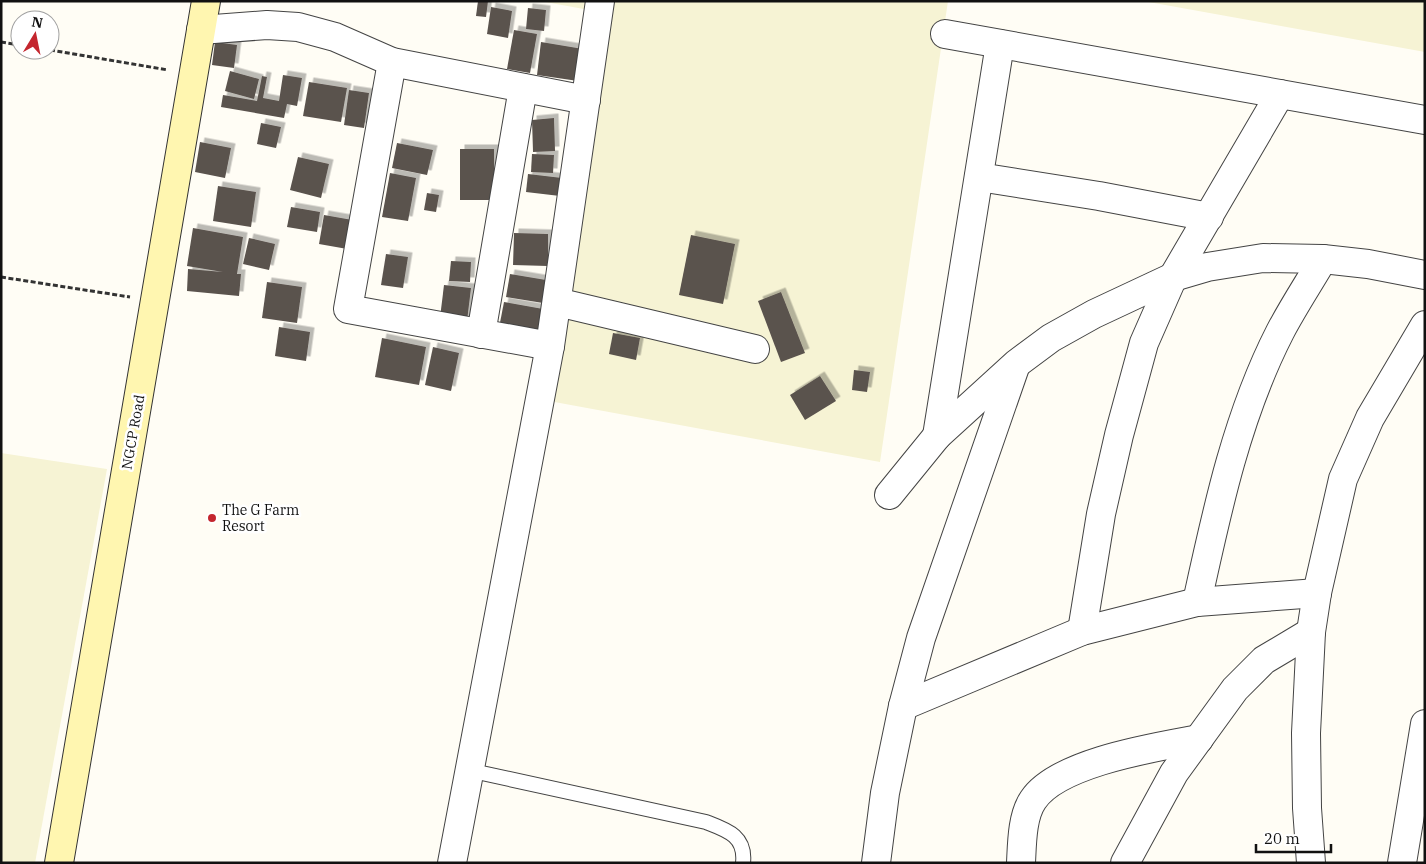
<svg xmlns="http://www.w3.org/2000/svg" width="1426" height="864" font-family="'IBM Plex Serif',serif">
	<defs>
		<filter id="shadow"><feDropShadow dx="4.5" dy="-4.5" stdDeviation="0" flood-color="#0004"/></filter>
	</defs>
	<rect width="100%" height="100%" fill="#fffdf5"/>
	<!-- farmland -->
	<g fill="#f6f3d4">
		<path d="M540 1H948L880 462 549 401 611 14Z"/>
		<path d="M1143 1H1425V52Z"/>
		<path d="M1 453 107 469 35 863H1Z"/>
	</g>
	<!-- building -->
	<g fill="#5a524d" filter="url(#shadow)">
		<path d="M478 1H488L486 17 476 16Z"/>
		<path d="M491 7 512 11 508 38 487 34Z"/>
		<path d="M528 8 546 10 544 31 526 29Z"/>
		<path d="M514 30 537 34 530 73 507 69Z"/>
		<path d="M215 42 237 45 234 68 212 65Z"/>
		<path d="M541 42 583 49 578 81 537 75Z"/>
		<path d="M230 71 259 79 254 99 225 91Z"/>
		<path d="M283 75 302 78 297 106 287 104 284 118 221 107 223 95 257 101 262 76 267 77 263 98 279 101Z"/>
		<path d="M309 82 347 88 341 122 303 116Z"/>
		<path d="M349 90 369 93 364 128 344 125Z"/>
		<path d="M554 118 555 151 533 152 532 120Z"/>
		<path d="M261 123 281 127 276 148 257 144Z"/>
		<path d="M200 142 231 148 225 178 195 172Z"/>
		<path d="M397 143 433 150 427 175 392 168Z"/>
		<rect x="460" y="149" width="34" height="51"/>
		<path d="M532 154 554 155 553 173 531 172Z"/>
		<path d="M298 157 329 164 321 198 290 190Z"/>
		<path d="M390 173 416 178 408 221 382 217Z"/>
		<path d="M528 174 562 178 560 196 526 192Z"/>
		<path d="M218 186 256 192 251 227 213 221Z"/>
		<path d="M427 193 439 195 436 212 424 210Z"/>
		<path d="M291 207 320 212 317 232 287 227Z"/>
		<path d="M324 215 358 221 353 250 319 244Z"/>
		<path d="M193 228 243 237 237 274H241L239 296 187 291 188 269 223 272 187 266Z"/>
		<path d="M514 233 548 234V266L513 265Z"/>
		<path d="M691 235 735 244 723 304 679 295Z"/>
		<path d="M249 238 275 244 269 270 243 264Z"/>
		<path d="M386 254 408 257 403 288 381 285Z"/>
		<path d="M451 261 471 262 470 282 449 281Z"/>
		<path d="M510 274 546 280 543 303 506 297Z"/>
		<path d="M267 282 302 287 297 323 262 318Z"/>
		<path d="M444 285 471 288 467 321 440 318Z"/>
		<path d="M781 292 805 353 781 362 758 301Z"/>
		<path d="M504 302 543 309 537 340 498 333Z"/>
		<path d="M279 327 310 332 306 361 275 356Z"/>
		<path d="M613 333 640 338 636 360 609 354Z"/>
		<path d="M382 338 426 347 419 385 375 377Z"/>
		<path d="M433 347 459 353 451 391 425 385Z"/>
		<path d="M854 370 870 372 867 392 852 390Z"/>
		<path d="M820 376 836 401 805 420 790 395Z"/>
	</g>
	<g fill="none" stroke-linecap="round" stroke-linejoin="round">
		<defs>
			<path id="service" d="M468 770 706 822C727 830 746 836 743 863"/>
			<g id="minor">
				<path d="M201 30 267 25 298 27 335 37 392 62 586 100"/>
				<path d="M945 34 1425 120"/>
				<path d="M392 62 348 309 550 346"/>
				<path d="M979 177 1099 196 1209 217"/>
				<path d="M557 302 755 349"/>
				<path d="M481 334 523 88"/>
				<path d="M937 436 1000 44"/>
				<path d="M889 495 937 436 1016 364 1051 338 1094 314 1173 277 1207 267 1263 258 1323 259 1368 264 1425 275"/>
				<path d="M1197 602C1217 510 1237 416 1280 332 1293 307 1309 283 1323 259"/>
				<path d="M1082 631 1101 514 1119 435 1144 343 1173 277 1280 94"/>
				<path d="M903 706 1082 631 1197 602 1317 593"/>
				<path d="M452 863 550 346 600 1"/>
				<path d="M876 863 885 793 903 706 921 638 1015 367"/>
				<path d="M1021 863C1022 843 1022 816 1033 800 1058 762 1157 747 1199 739"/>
				<path d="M1125 863 1174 773 1235 689 1264 660 1311 632"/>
				<path d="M1311 863 1307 808 1306 733 1311 632 1317 593 1343 479 1370 418 1425 325"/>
				<path d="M1402 863 1425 724"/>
			</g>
			<path id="secondary" d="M59 863 206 1"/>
		</defs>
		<!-- service casing -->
		<use href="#service" stroke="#444" stroke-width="16"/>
		<!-- minor casing -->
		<use href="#minor" stroke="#444" stroke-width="30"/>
		<!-- secondary casing -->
		<use href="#secondary" stroke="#333" stroke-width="30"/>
		<!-- path -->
		<g stroke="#333" stroke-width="3" stroke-dasharray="5 2.5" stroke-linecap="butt">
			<path d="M1 42 20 45"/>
			<path d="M50 50 168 70"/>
			<path d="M1 277 130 297"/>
		</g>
		<!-- service -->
		<use href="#service" stroke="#fff" stroke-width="14"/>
		<!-- minor -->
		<use href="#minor" stroke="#fff" stroke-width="28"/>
		<!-- secondary -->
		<use href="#secondary" stroke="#fff6b0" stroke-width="28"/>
	</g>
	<!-- markers -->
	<circle fill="#c4262e" stroke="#fff" stroke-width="2" cx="212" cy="518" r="5"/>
	<g text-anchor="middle" stroke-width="5" stroke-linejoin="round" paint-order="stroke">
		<!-- street labels -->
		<g font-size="14" fill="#111" stroke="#fff">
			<text transform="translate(133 432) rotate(-80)" y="5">NGCP Road</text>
		</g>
		<!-- poi labels -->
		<g font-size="14" fill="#111" stroke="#fff" text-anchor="start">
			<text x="222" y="515">The G Farm<tspan x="222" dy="16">Resort</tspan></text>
		</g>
	</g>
	<!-- border -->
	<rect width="1426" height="864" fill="none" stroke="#111111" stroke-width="5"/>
	<!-- north arrow -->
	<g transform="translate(35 35) rotate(10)"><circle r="24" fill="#ffffff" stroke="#a0a0a0"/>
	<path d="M0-4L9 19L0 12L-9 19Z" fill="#c4262e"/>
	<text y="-8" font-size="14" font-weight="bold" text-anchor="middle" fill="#111111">N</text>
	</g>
	<!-- scale -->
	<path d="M1256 844v8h75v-8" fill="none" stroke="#111111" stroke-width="2.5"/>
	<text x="1264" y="844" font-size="15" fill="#111111" stroke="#ffffff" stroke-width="4" paint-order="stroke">20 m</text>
</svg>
